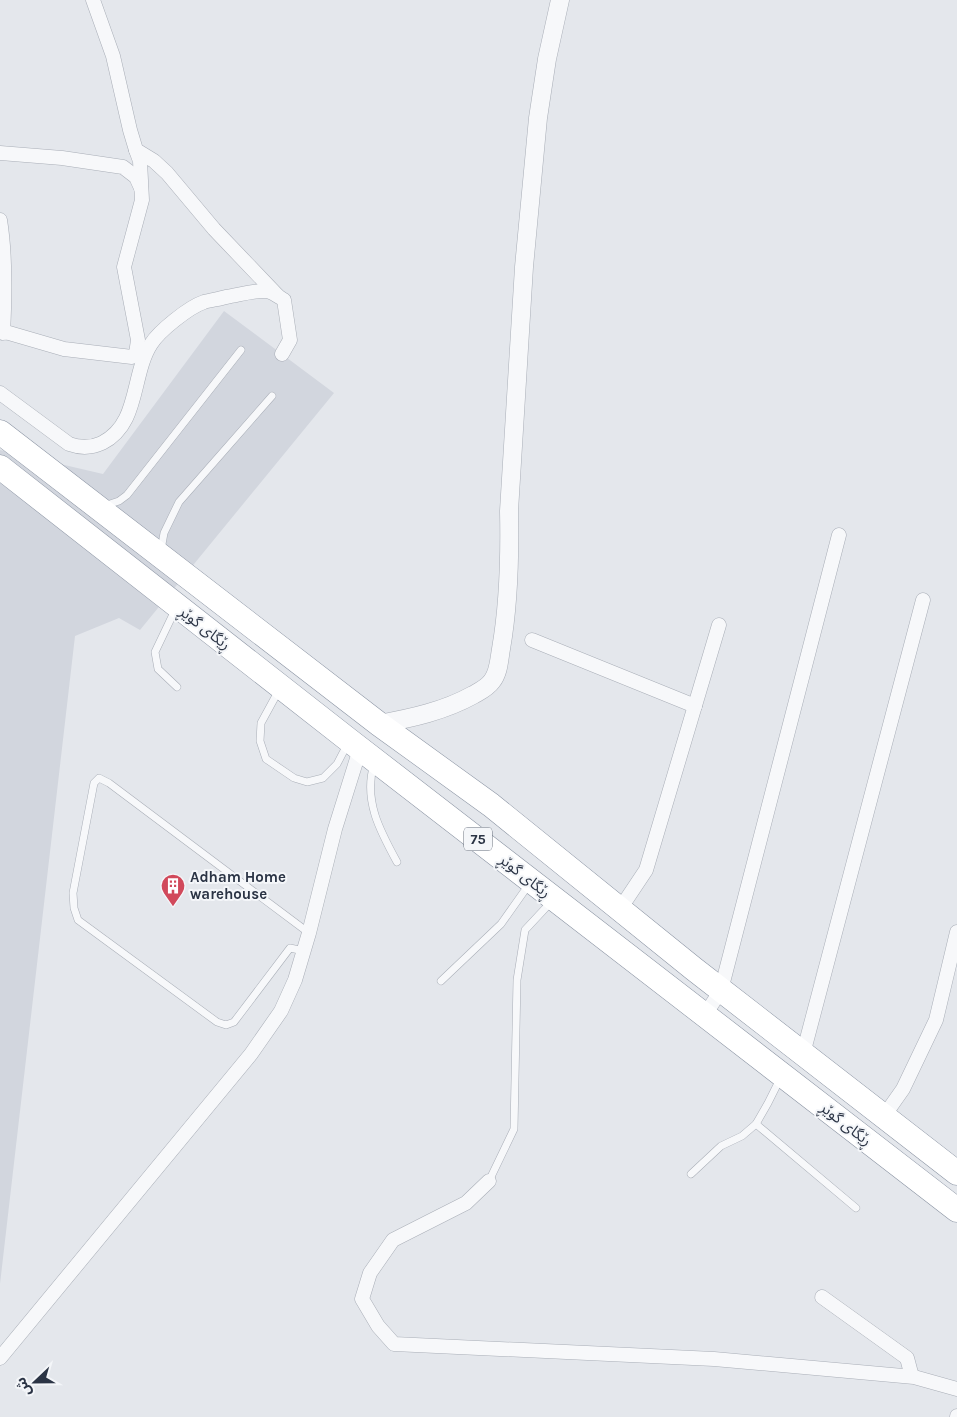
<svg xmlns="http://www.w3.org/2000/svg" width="957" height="1417" font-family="Karla,'Noto Sans Arabic',sans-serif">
	<rect width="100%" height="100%" fill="#e4e7ec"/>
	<!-- built -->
	<path fill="#d2d6de" d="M224 311 334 393 140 630 119 618 75 636 0 1284V450L103 474Z"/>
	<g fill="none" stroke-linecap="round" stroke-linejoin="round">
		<defs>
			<g id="service">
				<path d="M104 506 119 501 127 495 241 350"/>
				<path d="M161 550 164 533 179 502 272 396"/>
				<path d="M176 608 155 652 158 669 177 687"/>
				<path d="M279 690 261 723 260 741 266 759 294 778 307 782 323 778 337 764 348 743"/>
				<path d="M374 764C363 800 380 831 397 862"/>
				<path d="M304 951 290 948 234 1022 226 1025 217 1022 78 920 74 908 73 893 94 783 99 778 109 783 309 933"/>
				<path d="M441 981 501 924 530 883"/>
				<path d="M756 1124 856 1208"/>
				<path d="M691 1174 721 1146 742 1136 756 1124 768 1103 780 1079"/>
				<path d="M489 1181 514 1129 517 980 525 930 552 901"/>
			</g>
			<g id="minor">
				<path d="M93 0 113 56 130 130 136 150 154 161 167 173 214 229 277 295"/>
				<path d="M0 153 62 158 123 167 136 177 141 188"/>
				<path d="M0 220C6 257 5 296 3 333"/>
				<path d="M0 332 9 333 64 349 132 357 136 354 138 340 124 267 142 200 140 161 136 150"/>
				<path d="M0 393 69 444C80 448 91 448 102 443 140 424 131 375 151 344 159 331 189 307 204 302 211 300 219 299 226 297 239 295 254 290 267 291 273 292 279 297 284 300L290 340 282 354"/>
				<path d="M532 640 695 706"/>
				<path d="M620 909 646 870 719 625"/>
				<path d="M705 1015 721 990 839 535"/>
				<path d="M803 1054 923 600"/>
				<path d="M884 1116 903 1089 936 1020 957 932"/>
				<path d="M489 1181 466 1203 393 1240 370 1273 362 1299 378 1326 394 1344 714 1359 914 1377 957 1389"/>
				<path d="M822 1297 907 1358 911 1373 909 1376"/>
				<path d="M0 1358 251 1054 281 1011 295 980 309 933 335 829 360 749"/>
				<path d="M957 1417V1416"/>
			</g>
			<path id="tertiary" d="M379 724C412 718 444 711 473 695 480 691 487 688 492 681 499 672 499 660 501 649 509 603 510 557 509 511L524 267 538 118 547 59 560 0"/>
			<g id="trunk">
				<path d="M0 432 379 724 491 805 694 969 957 1173"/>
				<path d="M0 467 350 741 957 1210"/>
			</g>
		</defs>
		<!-- service casing -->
		<use href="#service" stroke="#a9aeb7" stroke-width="8"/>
		<!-- minor casing -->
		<use href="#minor" stroke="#a9aeb7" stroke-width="15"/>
		<!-- tertiary casing -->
		<use href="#tertiary" stroke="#a9aeb7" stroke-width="19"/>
		<!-- trunk casing -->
		<use href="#trunk" stroke="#8b94a3" stroke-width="25"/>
		<!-- service -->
		<use href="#service" stroke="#f7f8fa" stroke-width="7"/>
		<!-- minor -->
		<use href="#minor" stroke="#f7f8fa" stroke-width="14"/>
		<!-- tertiary -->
		<use href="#tertiary" stroke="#f7f8fa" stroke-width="18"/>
		<!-- trunk -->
		<use href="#trunk" stroke="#fff" stroke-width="24"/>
	</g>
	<!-- icons -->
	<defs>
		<symbol id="building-pin" viewBox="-11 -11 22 30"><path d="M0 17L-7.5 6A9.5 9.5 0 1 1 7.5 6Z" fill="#d1495b" stroke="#f4f6f9"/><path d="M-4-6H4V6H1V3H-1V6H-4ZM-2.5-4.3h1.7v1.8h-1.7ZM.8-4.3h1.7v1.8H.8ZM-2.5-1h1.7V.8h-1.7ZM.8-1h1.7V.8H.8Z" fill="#fff"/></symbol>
	</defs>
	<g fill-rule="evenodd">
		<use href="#building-pin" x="159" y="872" width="28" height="38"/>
	</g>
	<g text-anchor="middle" stroke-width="4" stroke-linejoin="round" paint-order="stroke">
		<!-- shield labels -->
		<rect fill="#f4f6f9" stroke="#676e7b" stroke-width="1" x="464" y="827.5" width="28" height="23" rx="4"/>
		<g font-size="14" font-weight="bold" fill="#2b3445">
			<text x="478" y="844">75</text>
		</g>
		<!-- street labels -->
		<g font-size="15" fill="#2b3445" stroke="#f4f6f9">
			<text transform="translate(205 628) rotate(38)" y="5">ڕێگای گوێڕ</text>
			<text transform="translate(525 876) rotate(38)" y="5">ڕێگای گوێڕ</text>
			<text transform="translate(846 1124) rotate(38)" y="5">ڕێگای گوێڕ</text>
		</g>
		<!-- poi labels -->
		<g font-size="15" font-weight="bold" fill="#2b3445" stroke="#f4f6f9" text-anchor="start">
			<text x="190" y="882">Adham Home<tspan x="190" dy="17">warehouse</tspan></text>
		</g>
	</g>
	<!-- north arrow -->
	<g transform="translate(35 1382) rotate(248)" stroke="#f4f6f9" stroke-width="4" paint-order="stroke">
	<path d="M0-4L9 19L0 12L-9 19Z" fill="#2b3445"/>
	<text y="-8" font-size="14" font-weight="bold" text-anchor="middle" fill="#2b3445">ش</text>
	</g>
</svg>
